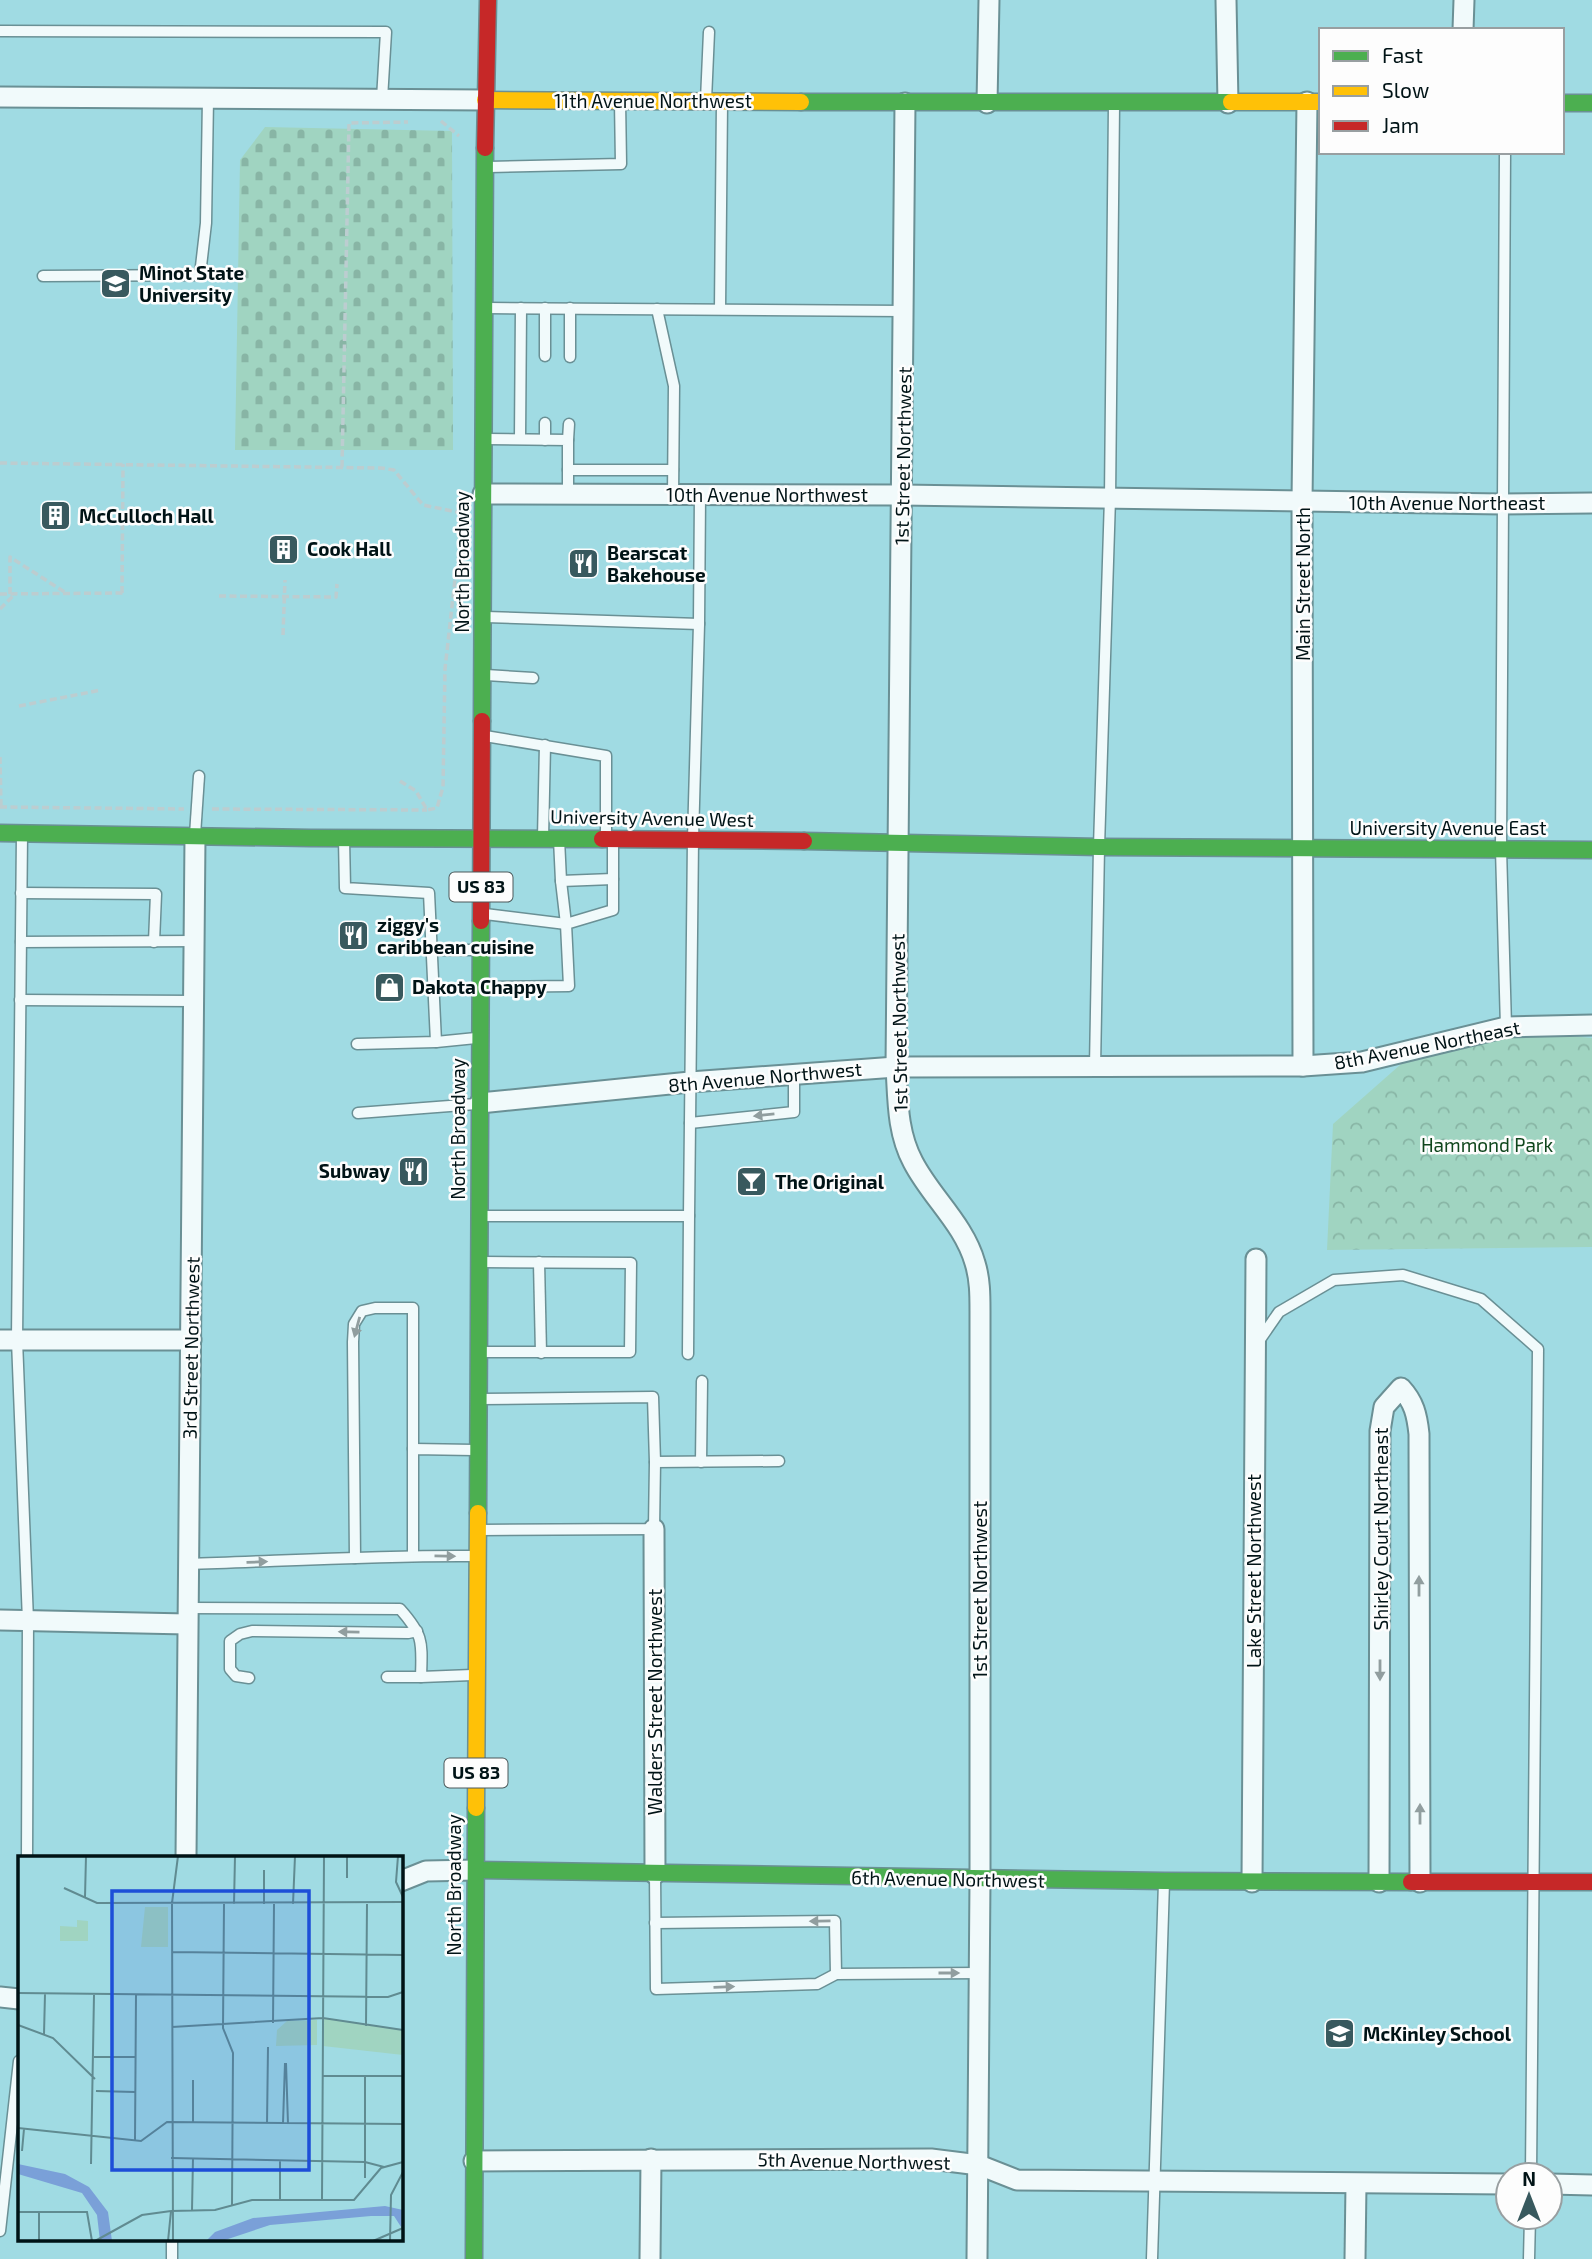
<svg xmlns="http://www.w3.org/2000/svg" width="1592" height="2259" font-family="'Exo 2',sans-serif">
	<defs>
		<pattern id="cemetery-stones" width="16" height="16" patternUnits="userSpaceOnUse" patternTransform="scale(1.75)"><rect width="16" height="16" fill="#a0d4c1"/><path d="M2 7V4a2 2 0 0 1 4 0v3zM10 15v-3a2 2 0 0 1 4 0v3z" fill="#88b5a5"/></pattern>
		<pattern id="park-crowns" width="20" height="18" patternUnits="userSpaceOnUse" patternTransform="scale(1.75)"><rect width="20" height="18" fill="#a0d4c1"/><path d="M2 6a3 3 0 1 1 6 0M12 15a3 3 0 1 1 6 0" fill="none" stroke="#88b5a5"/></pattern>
	</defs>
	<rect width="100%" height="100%" fill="#a0dbe3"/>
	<!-- cemetery -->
	<path fill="url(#cemetery-stones)" d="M265 127 452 131 453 450H235L240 160Z"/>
	<!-- park -->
	<path fill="url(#park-crowns)" d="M1538 1033 1592 1038V1247L1327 1250 1333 1124 1417 1050Z"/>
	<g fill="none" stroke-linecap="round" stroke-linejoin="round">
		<defs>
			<g id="lane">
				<path d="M0 31 386 32 382 99"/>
				<path d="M706 100 709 32"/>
				<path d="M1505 152 1501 849 1506 1027"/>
				<path d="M489 167 621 164 620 101"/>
				<path d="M43 276 200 275 206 223 208 98"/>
				<path d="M488 308 904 311"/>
				<path d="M545 308V356"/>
				<path d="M570 308V357"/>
				<path d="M657 309 674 386 673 495"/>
				<path d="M720 309 722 103"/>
				<path d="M545 423V440"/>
				<path d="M520 438 521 308"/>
				<path d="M487 439 568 440V470H673"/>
				<path d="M568 440 569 424"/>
				<path d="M568 470V495"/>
				<path d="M486 617 699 624"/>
				<path d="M486 675 533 678"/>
				<path d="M485 736 606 756V839"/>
				<path d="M22 834 17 1340 28 1621 27 1858"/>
				<path d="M195 835 199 776"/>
				<path d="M543 838 545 745"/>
				<path d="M344 839 345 888 429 893 436 1042 357 1044"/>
				<path d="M561 881 613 879"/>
				<path d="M21 893 156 894 154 942"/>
				<path d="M485 914 566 924 561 881 559 839"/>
				<path d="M21 942 195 941"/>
				<path d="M432 950H477"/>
				<path d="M484 987 569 986 566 924 613 910V841"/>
				<path d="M20 1000 193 1001"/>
				<path d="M436 1042 476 1038"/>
				<path d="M1095 1067 1099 847 1110 498 1114 105"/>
				<path d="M358 1113 476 1104"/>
				<path d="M690 1123 794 1112V1074"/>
				<path d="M483 1216H689L688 1354"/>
				<path d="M689 1216 693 839 699 624 700 495"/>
				<path d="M539 1262 541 1353"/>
				<path d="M1259 1341 1279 1312 1334 1280 1403 1275 1481 1299 1538 1349 1531 2175"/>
				<path d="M482 1352H630L631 1263 483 1262"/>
				<path d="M482 1399 653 1397 655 1462 779 1461"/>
				<path d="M701 1462 702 1381"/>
				<path d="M481 1530 654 1529 655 1462"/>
				<path d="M413 1555V1449L474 1450"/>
				<path d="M355 1558 353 1342 354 1324 362 1311 375 1308H413V1449"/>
				<path d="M188 1564C284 1561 379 1555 475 1556"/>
				<path d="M188 1608 400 1609C424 1636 422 1642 421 1677L472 1675"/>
				<path d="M387 1677H421"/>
				<path d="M249 1678 236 1676 230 1669V1641L240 1634 252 1631 408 1633 417 1631"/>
				<path d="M655 1875 656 1989 817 1984 836 1974 980 1973"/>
				<path d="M655 1923 835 1921 836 1974"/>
				<path d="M0 2231 19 2061"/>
				<path d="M172 2259V2240"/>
				<path d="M1152 2259 1164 1882"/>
				<path d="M1529 2259 1530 2217"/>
			</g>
			<g id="street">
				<path d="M1226 0 1228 103"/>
				<path d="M1463 30 1464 0"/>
				<path d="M0 97 485 100"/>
				<path d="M905 103 896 1067C898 1100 897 1132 913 1162 931 1197 964 1224 975 1263 980 1279 980 1295 980 1311V1879L977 2259"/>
				<path d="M987 103 989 0"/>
				<path d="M483 494 902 495 1502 504 1592 503"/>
				<path d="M1303 1066 1302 501 1307 102"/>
				<path d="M480 1103 690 1082 896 1067 1303 1066 1362 1062 1506 1027 1592 1025"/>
				<path d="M0 1340H191"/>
				<path d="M654 1529 655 1874"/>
				<path d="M0 1620 187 1624"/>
				<path d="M186 1858 195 837"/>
				<path d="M401 1881 426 1871 476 1870"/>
				<path d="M1252 1882 1256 1259"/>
				<path d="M1379 1882 1380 1431 1384 1407 1401 1388C1414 1402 1417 1415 1419 1434L1420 1882"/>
				<path d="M0 1997 19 1999"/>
				<path d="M474 2161 931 2159 979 2165 1017 2180 1508 2184"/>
				<path d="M1550 2184 1592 2185"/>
				<path d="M650 2259 651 2159"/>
				<path d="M1355 2259 1356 2184"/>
			</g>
			<g id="fast">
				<path d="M801 102H1231"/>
				<path d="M1562 103H1592"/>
				<path d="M482 721 485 148"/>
				<path d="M0 833 310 838 602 839"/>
				<path d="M804 841 1099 847 1592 850"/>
				<path d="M478 1513 481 921"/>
				<path d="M476 1870 1164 1881 1411 1882"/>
				<path d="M474 2259 476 1808"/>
			</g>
			<g id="slow">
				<path d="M485 100 801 102"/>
				<path d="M1231 102H1321"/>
				<path d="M476 1808 478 1513"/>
			</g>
			<g id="jam">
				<path d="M485 148 488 0"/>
				<path d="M602 839 804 841"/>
				<path d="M481 921 482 721"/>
				<path d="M1411 1882H1592"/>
			</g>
		</defs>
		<!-- lane casing -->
		<use href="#lane" stroke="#6a9095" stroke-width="13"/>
		<!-- street casing -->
		<use href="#street" stroke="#6a9095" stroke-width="23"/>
		<!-- fast casing -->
		<use href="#fast" stroke="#6a9095" stroke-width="19"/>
		<!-- slow casing -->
		<use href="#slow" stroke="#6a9095" stroke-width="19"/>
		<!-- jam casing -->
		<use href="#jam" stroke="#6a9095" stroke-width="19"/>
		<!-- path -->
		<g stroke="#bccdd0" stroke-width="3.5" stroke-dasharray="7 3.5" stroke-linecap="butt">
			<path d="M441 121 459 136"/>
			<path d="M0 463 381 468 394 470 423 505 457 512"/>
			<path d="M342 467 349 123 408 122"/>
			<path d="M122 593 123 464"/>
			<path d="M0 594 126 593"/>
			<path d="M10 594V557L66 593"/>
			<path d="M219 596 336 597 337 584"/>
			<path d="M0 609 15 594"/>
			<path d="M283 635 285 580"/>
			<path d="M19 706 101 690"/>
			<path d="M0 757 1 807"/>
			<path d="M400 781 416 791 427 810 437 808 443 787 445 669 455 579"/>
			<path d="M0 807 184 809"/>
			<path d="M212 809 427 810"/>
		</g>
		<!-- lane -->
		<use href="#lane" stroke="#f1fafb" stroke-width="10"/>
		<!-- street -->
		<use href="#street" stroke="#f1fafb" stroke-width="19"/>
		<!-- fast -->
		<use href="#fast" stroke="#4caf50" stroke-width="16"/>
		<!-- slow -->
		<use href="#slow" stroke="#ffc107" stroke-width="16"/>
		<!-- jam -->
		<use href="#jam" stroke="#c62828" stroke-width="16"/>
	</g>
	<!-- one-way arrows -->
	<defs><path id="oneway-solid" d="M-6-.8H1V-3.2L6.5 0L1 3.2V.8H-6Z" transform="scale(1.75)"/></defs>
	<g fill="#919e9f">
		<use href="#oneway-solid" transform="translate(764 1115) rotate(174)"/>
		<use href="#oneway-solid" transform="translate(357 1327) rotate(105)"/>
		<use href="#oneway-solid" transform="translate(445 1556) rotate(1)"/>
		<use href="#oneway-solid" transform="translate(257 1562) rotate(-2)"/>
		<use href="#oneway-solid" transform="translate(1419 1586) rotate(-90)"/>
		<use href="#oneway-solid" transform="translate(349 1632) rotate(-179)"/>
		<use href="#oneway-solid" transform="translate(1380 1670) rotate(90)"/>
		<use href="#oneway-solid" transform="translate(1420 1814) rotate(-90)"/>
		<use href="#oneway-solid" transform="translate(820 1921) rotate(179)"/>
		<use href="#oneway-solid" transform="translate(949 1973)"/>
		<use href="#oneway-solid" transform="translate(724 1987) rotate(-2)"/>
	</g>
	<!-- icons -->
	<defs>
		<symbol id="university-square" viewBox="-11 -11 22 22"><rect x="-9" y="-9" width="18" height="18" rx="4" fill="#38595e" stroke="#fdfdfd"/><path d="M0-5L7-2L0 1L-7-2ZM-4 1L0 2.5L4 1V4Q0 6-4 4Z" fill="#fff"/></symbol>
		<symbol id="building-square" viewBox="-11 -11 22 22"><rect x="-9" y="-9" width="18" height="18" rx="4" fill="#38595e" stroke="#fdfdfd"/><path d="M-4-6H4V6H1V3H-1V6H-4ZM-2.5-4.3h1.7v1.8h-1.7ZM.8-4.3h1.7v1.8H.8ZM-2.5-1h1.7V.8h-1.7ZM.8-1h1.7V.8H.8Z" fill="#fff"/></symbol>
		<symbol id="restaurant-square" viewBox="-11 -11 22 22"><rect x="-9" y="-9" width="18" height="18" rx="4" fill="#38595e" stroke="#fdfdfd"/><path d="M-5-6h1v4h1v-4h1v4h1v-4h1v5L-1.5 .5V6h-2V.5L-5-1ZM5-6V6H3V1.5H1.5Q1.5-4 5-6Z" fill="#fff"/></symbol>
		<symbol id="shop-square" viewBox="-11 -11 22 22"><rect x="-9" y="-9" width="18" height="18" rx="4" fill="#38595e" stroke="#fdfdfd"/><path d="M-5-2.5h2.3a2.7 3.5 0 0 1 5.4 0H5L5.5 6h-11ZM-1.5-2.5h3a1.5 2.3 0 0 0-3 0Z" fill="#fff"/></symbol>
		<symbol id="bar-square" viewBox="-11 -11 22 22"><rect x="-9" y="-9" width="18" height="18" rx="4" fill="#38595e" stroke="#fdfdfd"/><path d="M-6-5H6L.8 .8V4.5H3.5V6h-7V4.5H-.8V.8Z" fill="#fff"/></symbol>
		<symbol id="school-square" viewBox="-11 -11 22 22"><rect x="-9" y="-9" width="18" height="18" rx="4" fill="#38595e" stroke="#fdfdfd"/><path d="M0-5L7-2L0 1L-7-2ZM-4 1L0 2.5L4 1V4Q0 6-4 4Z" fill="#fff"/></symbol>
	</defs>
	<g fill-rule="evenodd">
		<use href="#university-square" x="98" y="266" width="35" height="35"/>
		<use href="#building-square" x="38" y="498" width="35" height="35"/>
		<use href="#building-square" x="266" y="532" width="35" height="35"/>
		<use href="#restaurant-square" x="566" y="546" width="35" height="35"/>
		<use href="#restaurant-square" x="336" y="918" width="35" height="35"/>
		<use href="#shop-square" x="372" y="970" width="35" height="35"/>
		<use href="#restaurant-square" x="396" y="1154" width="35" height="35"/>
		<use href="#bar-square" x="734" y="1164" width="35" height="35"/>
		<use href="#school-square" x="1322" y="2016" width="35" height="35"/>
	</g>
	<g text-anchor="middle" stroke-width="5" stroke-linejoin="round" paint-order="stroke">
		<!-- shield labels -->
		<g fill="#fdfdfd" stroke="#4c595b" stroke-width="2">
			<rect x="449.5" y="872.5" width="63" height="29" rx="5"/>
			<rect x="444.5" y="1758.5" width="63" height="29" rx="5"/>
		</g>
		<g font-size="18" font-weight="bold" fill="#001316">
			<text x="481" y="893">US 83</text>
			<text x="476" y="1779">US 83</text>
		</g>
		<!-- street labels -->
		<g font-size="19" fill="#001316" stroke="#fdfdfd">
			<text x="653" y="108">11th Avenue Northwest</text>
			<text transform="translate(903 456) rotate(-89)" y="7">1st Street Northwest</text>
			<text x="767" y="502">10th Avenue Northwest</text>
			<text x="1447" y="510">10th Avenue Northeast</text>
			<text transform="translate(462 562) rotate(-90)" y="7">North Broadway</text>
			<text transform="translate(1303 584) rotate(-90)" y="7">Main Street North</text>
			<text transform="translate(652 818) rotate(1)" y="7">University Avenue West</text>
			<text x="1448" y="835">University Avenue East</text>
			<text transform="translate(899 1023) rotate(-91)" y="7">1st Street Northwest</text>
			<text transform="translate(1427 1045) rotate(-11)" y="7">8th Avenue Northeast</text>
			<text transform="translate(765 1077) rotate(-5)" y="7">8th Avenue Northwest</text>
			<text transform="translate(458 1129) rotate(-90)" y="7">North Broadway</text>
			<text transform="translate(191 1348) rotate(-89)" y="7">3rd Street Northwest</text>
			<text transform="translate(1381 1529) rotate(-90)" y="7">Shirley Court Northeast</text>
			<text transform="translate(1254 1571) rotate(-90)" y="7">Lake Street Northwest</text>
			<text transform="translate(980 1590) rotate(-90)" y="7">1st Street Northwest</text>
			<text transform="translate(655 1702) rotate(-90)" y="7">Walders Street Northwest</text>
			<text transform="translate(948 1879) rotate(1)" y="7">6th Avenue Northwest</text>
			<text transform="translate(454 1885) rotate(-90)" y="7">North Broadway</text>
			<text transform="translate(854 2161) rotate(1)" y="7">5th Avenue Northwest</text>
		</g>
		<!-- poi labels -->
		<g font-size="19" font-weight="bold" fill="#001316" stroke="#fdfdfd" text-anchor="start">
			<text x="139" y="280">Minot State<tspan x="139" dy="22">University</tspan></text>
			<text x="79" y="523">McCulloch Hall</text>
			<text x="307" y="556">Cook Hall</text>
			<text x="607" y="560">Bearscat<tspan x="607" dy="22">Bakehouse</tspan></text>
			<text x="377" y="932">ziggy's<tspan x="377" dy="22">caribbean cuisine</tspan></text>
			<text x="412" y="994">Dakota Chappy</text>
			<text x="390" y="1178" text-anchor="end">Subway</text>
			<text x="775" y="1189">The Original</text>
			<text x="1363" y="2041">McKinley School</text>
		</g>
		<!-- park labels -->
		<g font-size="19" fill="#0f461c" stroke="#fdfdfd">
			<text x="1487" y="1152">Hammond Park</text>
		</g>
	</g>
	<!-- overview -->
	<g transform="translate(18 1856)">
		<rect width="385" height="385" fill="#a0dbe3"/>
		<path d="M127 51H150V91H123Z" fill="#a0d4c1"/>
		<path d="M59 64 70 65V85H42V70L59 71ZM305 162 385 174V199L305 190ZM299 164V189L258 190 259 174 269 165Z" fill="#a0d4c1"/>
		<path d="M0 308 47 318 71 331 90 356 94 385H82L79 359 64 337 0 318ZM367 350 385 354V374L376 360H353L252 369 204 385H188L197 376 235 362Z" fill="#7aa0d8"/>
		<path fill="none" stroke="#608b91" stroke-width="2" d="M329 0V22M380 0 378 26 385 41M246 14V48M46 32 79 47 385 46M67 41 68 0M206 48 205 172 215 197 214 349M216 48 217 0M275 48 277 0M154 96 385 99M0 137 370 141 385 136M255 167 256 48M0 169 35 182 77 223M348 170 349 48M154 171 305 162 385 174M26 178 27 138M76 201H118M268 207 270 268M304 220H385M175 224V267M78 235 117 236M265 267 267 207M249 268 250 191M0 272 123 285 149 266 385 268M117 284 118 139M4 295 6 273M153 302 347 306 366 311M73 308 76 139M347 322V220M262 344V305M304 344 306 0M174 354 175 302M153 355 197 354 234 344H336L363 312 385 306M0 356H69L74 385M21 356V385M77 385 124 359 153 355M150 385 153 355M155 385 154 47 160 0M355 385 385 372M372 385 373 339 385 316"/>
		<path fill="#1d4ed8" fill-opacity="0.15" stroke="#1d4ed8" stroke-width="3.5" d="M94 35H291V314H94Z"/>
		<rect width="385" height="385" fill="none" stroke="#001316" stroke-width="3.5"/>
	</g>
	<!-- legend -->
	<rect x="1319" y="28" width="245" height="126" fill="#fdfdfd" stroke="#989fa1" stroke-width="2"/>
	<rect x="1333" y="51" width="35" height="10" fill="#4caf50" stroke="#989fa1" stroke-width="2"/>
	<text x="1382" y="63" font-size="21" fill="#001316">Fast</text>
	<rect x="1333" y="86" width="35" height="10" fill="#ffc107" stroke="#989fa1" stroke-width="2"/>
	<text x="1382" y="98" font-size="21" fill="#001316">Slow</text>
	<rect x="1333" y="121" width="35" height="10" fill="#c62828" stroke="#989fa1" stroke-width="2"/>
	<text x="1382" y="133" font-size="21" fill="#001316">Jam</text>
	<!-- north arrow -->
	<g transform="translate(1529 2196)"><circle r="33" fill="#fdfdfd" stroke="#989fa1" stroke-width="2"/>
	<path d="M0-5L12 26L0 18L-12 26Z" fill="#38595e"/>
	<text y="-10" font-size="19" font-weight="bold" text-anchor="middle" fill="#001316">N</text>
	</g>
</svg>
